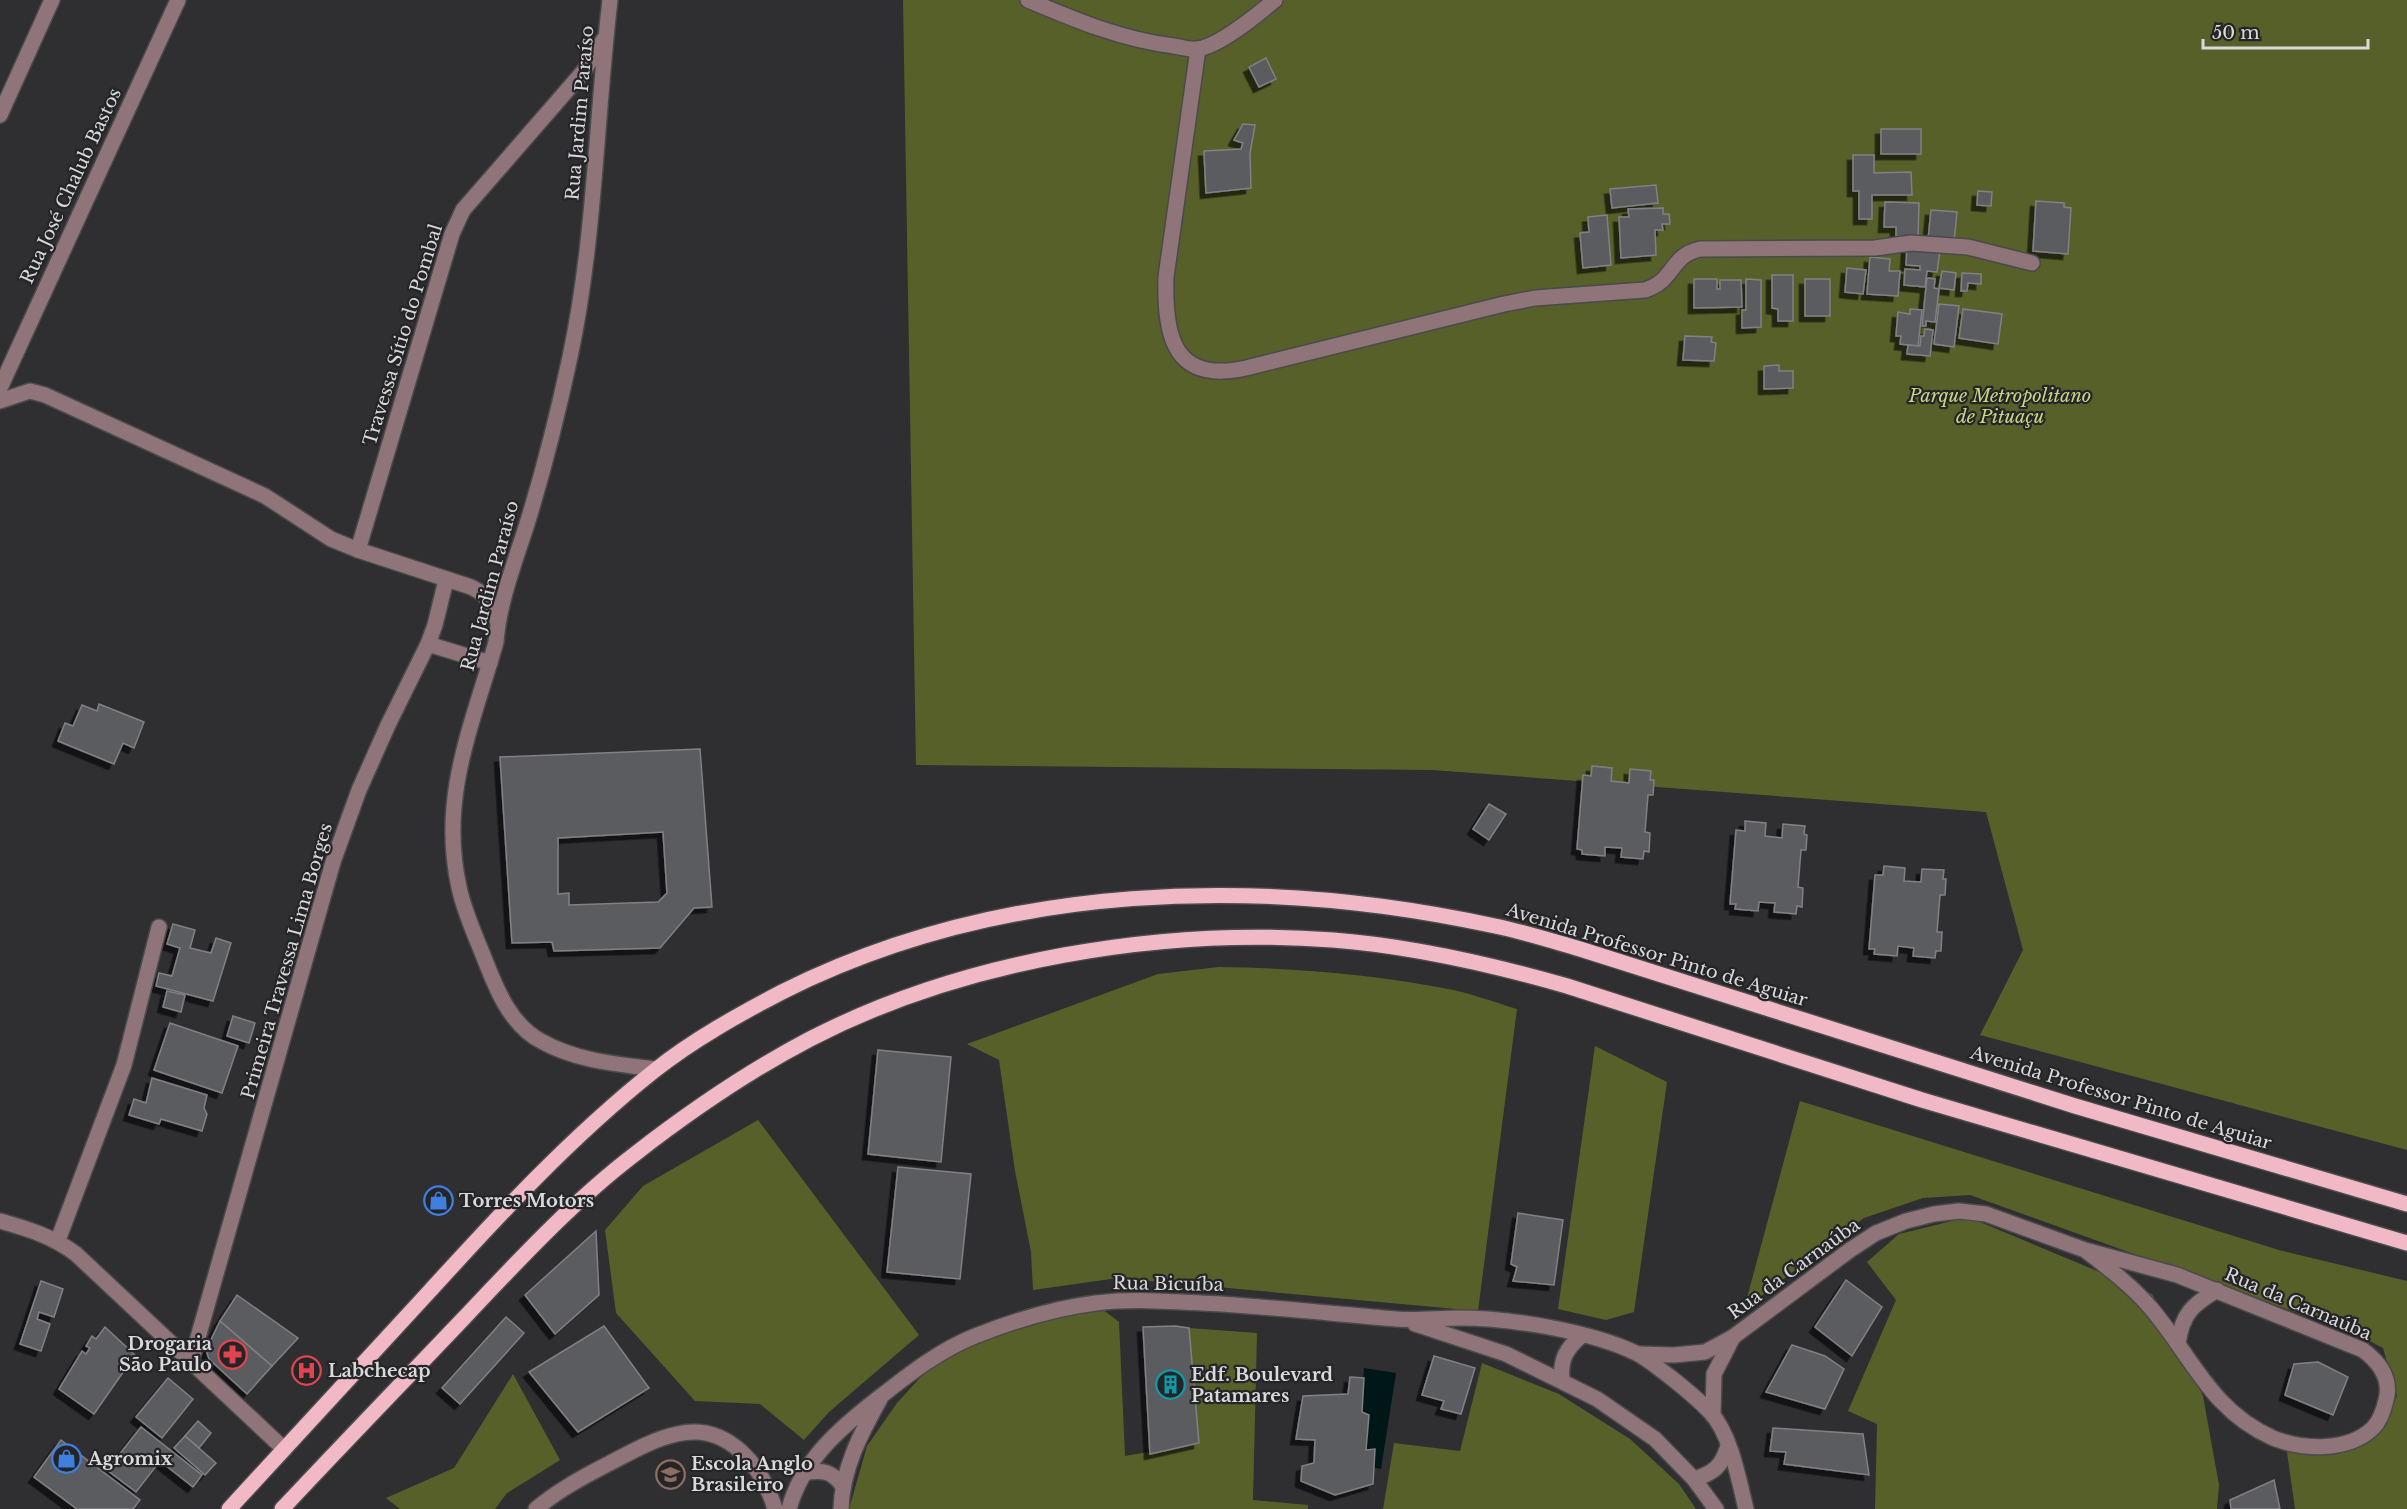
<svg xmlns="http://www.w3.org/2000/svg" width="2407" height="1509" font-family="'Libre Baskerville',serif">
	<defs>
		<filter id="shadow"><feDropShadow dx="-5.5" dy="5.5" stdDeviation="0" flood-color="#0009"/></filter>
	</defs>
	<rect width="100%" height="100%" fill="#2f2e31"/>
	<!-- forest -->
	<g fill="#586029">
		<path d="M903 0H2407V1150L1980 1035 2023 950 1986 812 1433 770 916 765Z"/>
		<path d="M1219 967C1294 968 1369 974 1443 988 1468 992 1493 1002 1517 1009L1478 1311 1118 1278 1033 1290 1031 1252 1015 1171 999 1060 967 1044 1158 974Z"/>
		<path d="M1595 1046 1667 1082 1634 1312 1606 1320 1558 1309Z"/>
		<path d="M1800 1101 2279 1250 2407 1281V1509H2295L2287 1452 2349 1448 2383 1422 2397 1396 2383 1348 2356 1334 1970 1195 1923 1198 1864 1218 1744 1309Z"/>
		<path d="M758 1120 919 1335 829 1412 804 1440 760 1404 695 1401 616 1313 605 1230 643 1186Z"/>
		<path d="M1968 1217 2152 1294 2203 1396 2219 1485 2217 1509H1875L1877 1424 1848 1411 1896 1300 1867 1262 1899 1234Z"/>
		<path d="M1093 1302 1119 1322 1125 1456 1199 1443 1189 1328 1257 1333 1253 1500 1308 1505V1509H849L867 1446 897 1403 958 1336Z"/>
		<path d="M1482 1363 1559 1394 1630 1439 1679 1484 1696 1509H1383L1394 1443 1460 1451Z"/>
		<path d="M513 1374 560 1460 507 1493 495 1509H400L386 1498 454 1468Z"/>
	</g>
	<!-- water -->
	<path fill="#001717" d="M1364 1368 1396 1373 1381 1469 1358 1464Z"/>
	<!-- building -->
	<g fill="#5a5b5f" stroke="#818185" stroke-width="1.5" fill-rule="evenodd" filter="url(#shadow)">
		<path d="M1266 58 1276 79 1259 87 1249 67Z"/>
		<path d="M1243 124 1255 125 1250 153 1251 188 1206 193 1204 151 1241 149 1243 143 1234 140Z"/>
		<rect x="1881" y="129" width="40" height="25"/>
		<path d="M1853 155H1874V173L1911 172 1912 195H1872V219H1859V191H1853Z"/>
		<path d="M1656 185 1658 203 1612 208 1610 189Z"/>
		<path d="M1978 191 1992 192 1991 206 1977 205Z"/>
		<path d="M2036 201 2064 203V207L2071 208 2068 254 2033 251Z"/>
		<path d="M1885 202 1919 203 1918 237 1896 236V227H1884Z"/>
		<path d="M1663 208V214H1669L1670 224H1662L1663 230H1655L1656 255 1621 258 1619 217H1629L1628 209Z"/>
		<path d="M1931 210 1957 212 1954 242 1928 240Z"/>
		<path d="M1607 215 1611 265 1583 268 1580 233 1589 232 1588 217Z"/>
		<path d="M1907 247 1940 251 1937 272 1927 271 1925 287 1904 285 1905 269 1920 270V266L1906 265Z"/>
		<path d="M1870 257 1890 259 1889 271H1900L1898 296 1867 294Z"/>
		<path d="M1847 268 1866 270 1863 294 1845 292Z"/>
		<path d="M1942 271 1956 273 1954 290 1939 288Z"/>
		<path d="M1962 273 1981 274V284L1968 283 1967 291H1961Z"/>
		<path d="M1772 275H1793V321H1778V309L1772 308Z"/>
		<path d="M1927 278 1935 279 1934 288 1939 289 1935 322 1926 321V326H1922Z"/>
		<path d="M1694 279H1717V289H1720V280H1741L1742 307 1694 308Z"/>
		<path d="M1746 279 1761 280V327L1742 328V310H1746Z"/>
		<rect x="1805" y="279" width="25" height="37"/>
		<path d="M1939 304 1959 306 1954 347 1934 344Z"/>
		<path d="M1910 309 1922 310 1918 346 1900 344 1901 336H1896L1898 312 1910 314Z"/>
		<path d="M1963 309 2002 314 1998 344 1959 338Z"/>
		<path d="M1925 329 1933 330 1930 356 1907 354 1908 345 1920 346 1921 336H1924Z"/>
		<path d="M1685 336 1712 337 1711 342 1716 343 1714 361 1683 360Z"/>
		<path d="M1779 365V371H1793V388L1764 389V366Z"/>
		<path d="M99 704 144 722 134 748 123 743 114 764 58 741 65 723 73 726 82 705 97 711Z"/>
		<path d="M700 749 712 907 694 908 660 948 554 951 552 942 512 943 500 757ZM663 832 667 893 658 902 569 905V893L558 894V838Z"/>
		<path d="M1592 766 1612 768 1611 781 1629 783 1630 769 1651 771 1650 780H1654L1653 795H1648L1645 832 1650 833 1649 852 1644 851 1643 859 1621 857 1622 848 1605 847V856L1582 854V850L1577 849 1583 775 1591 776Z"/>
		<path d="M1489 804 1506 814 1489 840 1473 829Z"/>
		<path d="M1745 821 1766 823 1765 836 1782 838 1783 824 1805 826 1804 834 1807 835 1806 850H1801L1798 887 1803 888 1802 907 1797 906 1796 914 1774 912 1775 903 1759 902 1758 911 1735 909 1736 904H1730L1736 830 1745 831Z"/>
		<path d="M1884 866 1905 868 1904 881 1921 882 1922 869 1944 870 1943 879H1946L1945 895H1940L1937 932H1942L1941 951H1936L1935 958 1913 956 1914 948 1898 946 1897 956 1874 954 1875 949H1869L1875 875H1883Z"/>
		<path d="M173 924 195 930 190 948 211 953 216 938 231 943 213 1001 156 986 159 973 172 976 180 948 167 944Z"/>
		<path d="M167 991 185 995 181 1012 163 1007Z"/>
		<path d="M233 1016 255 1023 249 1043 227 1036Z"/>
		<path d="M170 1023 238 1046 222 1093 154 1070Z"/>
		<path d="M878 1050 951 1057 941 1162 868 1154Z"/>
		<path d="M152 1078 207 1095 204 1108 207 1114 202 1131 161 1119 159 1124 129 1115 134 1099 146 1103Z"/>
		<path d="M898 1167 971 1174 960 1279 887 1272Z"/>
		<path d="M1518 1213 1563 1220 1554 1285 1513 1281 1517 1267 1511 1264Z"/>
		<path d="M596 1231 599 1295 555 1334 525 1295Z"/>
		<path d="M1846 1280 1882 1307 1852 1356 1815 1327Z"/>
		<path d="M41 1281 63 1289 54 1317 39 1312 37 1319 50 1324 41 1351 20 1344Z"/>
		<path d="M237 1295 298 1338 272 1366 220 1321Z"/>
		<path d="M506 1317 524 1333 460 1404 442 1388Z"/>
		<path d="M220 1321 272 1366 247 1394 209 1359 206 1350Z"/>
		<path d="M604 1326 649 1388 578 1432 529 1372Z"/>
		<path d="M1175 1326 1189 1328 1199 1443 1150 1454 1143 1327Z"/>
		<path d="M105 1327 135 1355 94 1414 59 1389 82 1351 86 1354 90 1348 86 1346 92 1336 96 1339Z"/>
		<path d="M1792 1345 1825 1356 1844 1369 1825 1409 1766 1392Z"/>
		<path d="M1434 1356 1475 1368 1461 1414 1441 1409 1444 1401 1422 1395Z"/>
		<path d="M2318 1362 2348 1377 2333 1415 2285 1395 2294 1364Z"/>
		<path d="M1350 1377 1364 1378 1362 1412 1369 1415 1366 1450 1375 1449 1373 1484 1335 1495 1301 1481 1302 1466 1314 1463 1315 1440 1296 1439 1303 1396 1348 1394Z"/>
		<path d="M168 1378 193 1399 162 1438 136 1417Z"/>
		<path d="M198 1421 211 1433 199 1448 185 1436Z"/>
		<path d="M141 1427 202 1475 193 1487 160 1461 136 1492 107 1470Z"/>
		<path d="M1773 1428 1863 1434 1869 1475 1784 1464 1786 1452 1770 1451Z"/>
		<path d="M185 1436 216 1463 205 1475 174 1448Z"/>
		<path d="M61 1440 140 1500 133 1509H77L34 1477Z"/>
		<path d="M2274 1480 2280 1509H2231L2230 1500Z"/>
	</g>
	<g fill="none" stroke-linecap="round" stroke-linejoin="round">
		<defs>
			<g id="minor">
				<path d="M610 0C596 119 595 240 570 357 558 413 544 469 527 524 515 562 499 602 496 642 472 726 439 798 459 887 464 912 476 937 485 960 497 991 511 1025 541 1041 576 1061 617 1064 656 1069"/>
				<path d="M1028 0C1075 20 1123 40 1174 46 1181 47 1190 50 1197 49 1219 47 1258 14 1275 0"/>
				<path d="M1198 49 1166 277C1164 337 1174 384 1246 368L1504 304 1535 298 1645 290C1676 280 1669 256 1700 249L1875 248 1911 243 1968 247 2032 263"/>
				<path d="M0 115 52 0"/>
				<path d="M0 388 178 0"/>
				<path d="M0 401 30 391 45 395 265 496 331 539 358 550 471 587C487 595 493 602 497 620"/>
				<path d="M358 550 452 234 463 210 583 72 604 39"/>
				<path d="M428 644 490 663"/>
				<path d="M0 1221C28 1229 52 1236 76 1254L284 1449"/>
				<path d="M58 1240 124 1065 159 927"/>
				<path d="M1415 1324 1506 1354 1597 1399 1655 1439 1694 1479 1716 1509"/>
				<path d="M2178 1344C2182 1314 2192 1305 2217 1290"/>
				<path d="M1639 1354 1674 1355 1705 1352 1733 1337 1850 1250 1876 1233 1906 1221 1934 1214 1959 1211 1986 1214 2085 1250 2177 1275 2363 1350C2379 1362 2392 1378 2386 1400 2384 1409 2380 1421 2373 1428 2348 1452 2303 1450 2273 1438 2210 1410 2192 1356 2150 1307 2131 1285 2108 1268 2085 1250"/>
				<path d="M191 1362 333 862 359 790 388 725 428 644 435 625 446 580"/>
				<path d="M1562 1380C1560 1359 1566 1349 1582 1335"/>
				<path d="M1713 1415 1714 1374 1733 1337"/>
				<path d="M803 1473C822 1470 831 1470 843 1486"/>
				<path d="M1694 1479C1714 1473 1722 1466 1728 1446"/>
				<path d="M536 1509C558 1490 585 1476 610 1463 631 1452 654 1439 677 1434 728 1422 762 1466 775 1509"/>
				<path d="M789 1509C802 1460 841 1427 880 1397 909 1374 940 1350 975 1336 1013 1321 1055 1308 1096 1303 1137 1298 1179 1302 1221 1304 1279 1308 1338 1314 1396 1319 1417 1321 1438 1318 1459 1318 1510 1318 1590 1331 1636 1353 1648 1359 1658 1368 1669 1376 1683 1387 1699 1400 1711 1413 1731 1435 1739 1481 1746 1509"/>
				<path d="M841 1509C842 1469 861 1433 880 1399"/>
			</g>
			<g id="major">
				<path d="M229 1509C295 1437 361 1365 428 1293 499 1215 571 1137 654 1071 693 1040 738 1015 782 992 1001 882 1260 875 1495 926 1524 932 1552 941 1580 949L2075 1106 2407 1204"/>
				<path d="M282 1509C342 1445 402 1383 463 1319 517 1262 572 1202 635 1154 689 1112 749 1071 810 1039 963 960 1161 927 1333 940 1412 946 1490 964 1567 986L1922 1100 2407 1243"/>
			</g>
		</defs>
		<!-- minor casing -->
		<use href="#minor" stroke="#4a494c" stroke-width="18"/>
		<!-- major casing -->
		<use href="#major" stroke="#4a494c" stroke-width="18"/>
		<!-- minor -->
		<use href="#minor" stroke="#8f7479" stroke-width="15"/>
		<!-- major -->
		<use href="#major" stroke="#f1b9c5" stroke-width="15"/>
	</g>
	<!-- icons -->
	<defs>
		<symbol id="shop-ring" viewBox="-11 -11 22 22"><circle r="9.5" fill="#252427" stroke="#3f7fe0" stroke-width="1.5"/><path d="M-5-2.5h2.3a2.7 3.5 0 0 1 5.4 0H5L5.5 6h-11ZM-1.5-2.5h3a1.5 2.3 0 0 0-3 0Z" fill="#3f7fe0"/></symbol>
		<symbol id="pharmacy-ring" viewBox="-11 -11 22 22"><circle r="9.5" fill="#252427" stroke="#e0444e" stroke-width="1.5"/><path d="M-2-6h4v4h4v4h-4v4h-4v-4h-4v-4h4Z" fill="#e0444e"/></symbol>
		<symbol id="hospital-ring" viewBox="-11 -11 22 22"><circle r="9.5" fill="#252427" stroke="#e0444e" stroke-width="1.5"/><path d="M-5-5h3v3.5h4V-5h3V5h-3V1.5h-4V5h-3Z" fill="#e0444e"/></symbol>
		<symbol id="building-ring" viewBox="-11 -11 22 22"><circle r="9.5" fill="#252427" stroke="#0f9aa8" stroke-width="1.5"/><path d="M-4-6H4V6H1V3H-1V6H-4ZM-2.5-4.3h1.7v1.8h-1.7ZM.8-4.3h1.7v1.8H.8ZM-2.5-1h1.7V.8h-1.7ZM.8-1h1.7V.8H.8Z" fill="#0f9aa8"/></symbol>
		<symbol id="school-ring" viewBox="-11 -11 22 22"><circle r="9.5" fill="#252427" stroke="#8d6e63" stroke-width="1.5"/><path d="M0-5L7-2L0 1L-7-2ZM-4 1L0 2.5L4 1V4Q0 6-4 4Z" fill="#8d6e63"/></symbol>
	</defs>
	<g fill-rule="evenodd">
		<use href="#shop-ring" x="422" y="1184" width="33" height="33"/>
		<use href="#pharmacy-ring" x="216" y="1338" width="33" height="33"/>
		<use href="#hospital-ring" x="290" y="1354" width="33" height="33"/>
		<use href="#building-ring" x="1154" y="1368" width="33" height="33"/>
		<use href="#shop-ring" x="50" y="1442" width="33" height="33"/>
		<use href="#school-ring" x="654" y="1458" width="33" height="33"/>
	</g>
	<g text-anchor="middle" stroke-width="4.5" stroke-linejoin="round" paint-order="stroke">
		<!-- street labels -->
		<g font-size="18" fill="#d9d9db" stroke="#252427">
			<text transform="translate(580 113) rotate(-85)" y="6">Rua Jardim Paraíso</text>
			<text transform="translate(71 186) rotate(-65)" y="6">Rua José Chalub Bastos</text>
			<text transform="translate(403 335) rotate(-73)" y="6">Travessa Sítio do Pombal</text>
			<text transform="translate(490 586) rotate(-75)" y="6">Rua Jardim Paraíso</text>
			<text transform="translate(1657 955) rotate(17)" y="6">Avenida Professor Pinto de Aguiar</text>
			<text transform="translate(287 961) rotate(-74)" y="6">Primeira Travessa Lima Borges</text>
			<text transform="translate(2121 1098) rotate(17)" y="6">Avenida Professor Pinto de Aguiar</text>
			<text transform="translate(1794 1269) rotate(-36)" y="6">Rua da Carnaúba</text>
			<text transform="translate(1168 1284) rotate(1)" y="6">Rua Bicuíba</text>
			<text transform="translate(2298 1304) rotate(23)" y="6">Rua da Carnaúba</text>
		</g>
		<!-- park labels -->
		<g font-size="18" font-style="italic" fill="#c9d783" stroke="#252427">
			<text x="2000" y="402">Parque Metropolitano<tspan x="2000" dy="21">de Pituaçu</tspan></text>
		</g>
		<!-- poi labels -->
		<g font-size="18" font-weight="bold" fill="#d9d9db" stroke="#252427" text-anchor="start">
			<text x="459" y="1207">Torres Motors</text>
			<text x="212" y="1350" text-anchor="end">Drogaria<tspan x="212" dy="21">São Paulo</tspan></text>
			<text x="328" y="1377">Labchecap</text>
			<text x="1191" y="1381">Edf. Boulevard<tspan x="1191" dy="21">Patamares</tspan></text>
			<text x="88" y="1465">Agromix</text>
			<text x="691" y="1470">Escola Anglo<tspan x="691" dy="21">Brasileiro</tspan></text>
		</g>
	</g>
	<!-- scale -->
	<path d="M2203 39v9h165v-9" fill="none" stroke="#d9d9db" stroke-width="3"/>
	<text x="2212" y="39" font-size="18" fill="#d9d9db" stroke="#252427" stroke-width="4.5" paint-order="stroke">50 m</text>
</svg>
